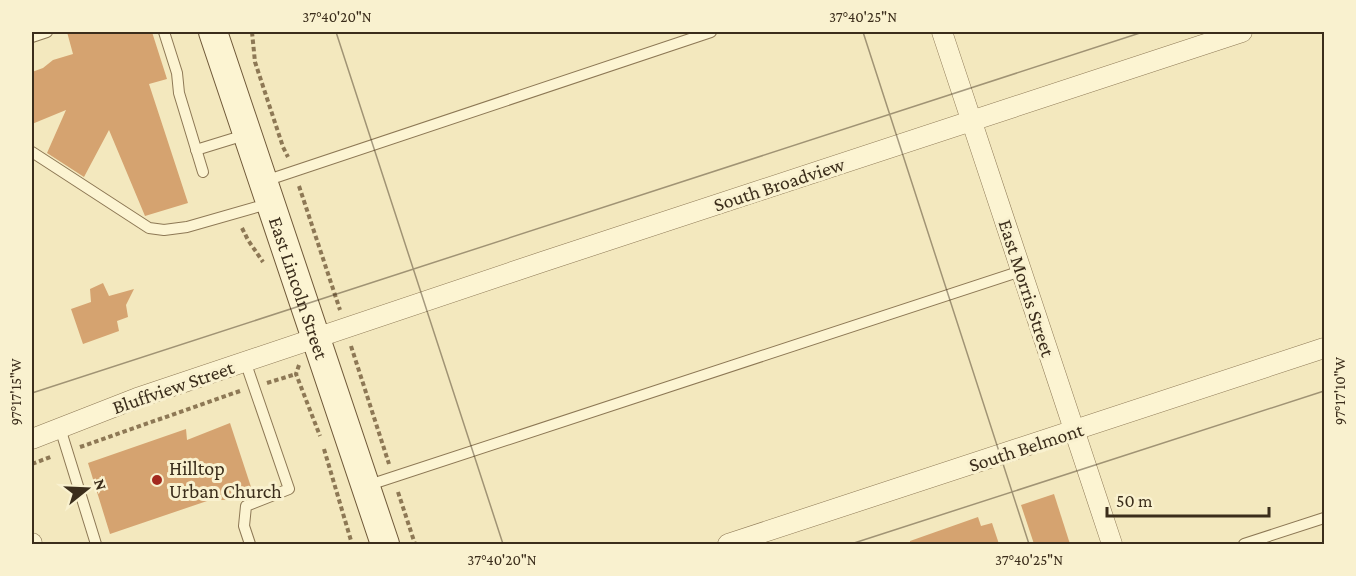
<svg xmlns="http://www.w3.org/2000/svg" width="1356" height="576" font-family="'Crimson Pro',serif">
	<rect width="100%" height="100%" fill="#f3e8be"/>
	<!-- building -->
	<g fill="#d5a370">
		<path d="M67 32H152L167 79 149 84 188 203 145 216 109 130 84 177 47 153 66 110 32 124V72L43 68 53 60 73 54Z"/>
		<path d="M103 283 109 296 134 289 126 305 128 317 117 321 119 331 83 344 71 309 91 302 90 289Z"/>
		<path d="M230 423 251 487 227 500H210L110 534 88 463 186 429 187 440Z"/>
		<path d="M1054 494 1070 544H1034L1021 505Z"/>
		<path d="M978 517 981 526 992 523 999 544H910V541Z"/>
	</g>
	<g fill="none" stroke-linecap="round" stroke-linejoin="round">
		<defs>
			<g id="lane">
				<path d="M164 32 177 73 179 93 203 172"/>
				<path d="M32 37 47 32"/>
				<path d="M196 150 248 134"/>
				<path d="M32 152 149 228 164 230 187 227 271 203"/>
				<path d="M265 181 711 32"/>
				<path d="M245 361 289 489 246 506 244 526 250 544"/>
				<path d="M60 428 96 544"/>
				<path d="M366 486 1021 271"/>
				<path d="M1244 544 1324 518"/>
			</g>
			<g id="street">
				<path d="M942 32 1112 544"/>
				<path d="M32 439 137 398 542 262 1242 32"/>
				<path d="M32 543V544"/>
				<path d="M728 544 1324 348"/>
			</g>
			<g id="secondary">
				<path id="s1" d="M213 32 385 544"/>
			</g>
		</defs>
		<!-- lane casing -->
		<use href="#lane" stroke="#8d7855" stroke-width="12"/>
		<!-- street casing -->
		<use href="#street" stroke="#8d7855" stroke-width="21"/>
		<!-- secondary casing -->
		<use href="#secondary" stroke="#6f5838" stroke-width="30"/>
		<!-- path -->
		<g stroke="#8d7855" stroke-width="4" stroke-dasharray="4.5 3" stroke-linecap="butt">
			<path d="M252 32 255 62 283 147 288 157"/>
			<path d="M299 186 340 310"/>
			<path d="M242 228 248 240 263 262"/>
			<path d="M351 346 389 464"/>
			<path d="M299 365 296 374 320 436"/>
			<path d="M267 383 296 374"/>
			<path d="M80 447 240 391"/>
			<path d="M324 449 352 544"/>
			<path d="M32 464 53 456"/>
			<path d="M398 492 415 544"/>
		</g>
		<!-- lane -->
		<use href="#lane" stroke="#fcf4d2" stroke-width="10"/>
		<!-- street -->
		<use href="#street" stroke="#fcf4d2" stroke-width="20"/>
		<!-- secondary -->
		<use href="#secondary" stroke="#fcf4d2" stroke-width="28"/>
	</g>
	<!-- ticks -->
	<path fill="none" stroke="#3b2d1b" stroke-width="1.5" stroke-opacity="0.45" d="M336 32 503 544M863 32 1029 544M32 393 1143 32M851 544 1324 391"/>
	<!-- markers -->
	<circle fill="#a3291e" stroke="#f9f1cf" stroke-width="2" cx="157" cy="480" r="6"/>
	<g text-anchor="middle" stroke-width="6" stroke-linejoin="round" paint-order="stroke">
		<!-- street labels -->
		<g font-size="20" fill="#3b2d1b" stroke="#f9f1cf">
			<text transform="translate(779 184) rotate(-18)" y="7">South Broadview</text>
			<text dy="7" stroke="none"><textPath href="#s1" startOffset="270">East Lincoln Street</textPath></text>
			<text transform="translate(1027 288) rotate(72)" y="7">East Morris Street</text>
			<text transform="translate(173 387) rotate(-19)" y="7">Bluffview Street</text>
			<text transform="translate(1026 447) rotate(-18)" y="7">South Belmont</text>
		</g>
		<!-- poi labels -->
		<g font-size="20" fill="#3b2d1b" stroke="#f9f1cf" text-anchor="start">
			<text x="169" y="475">Hilltop<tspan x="169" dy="23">Urban Church</tspan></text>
		</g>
	</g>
	<!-- border -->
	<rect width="1356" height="576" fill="none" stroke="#f9f1cf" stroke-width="66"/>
	<!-- north arrow -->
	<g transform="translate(87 489) rotate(72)" stroke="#f9f1cf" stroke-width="4.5" paint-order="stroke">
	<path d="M0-4.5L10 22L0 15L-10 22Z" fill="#3b2d1b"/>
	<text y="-9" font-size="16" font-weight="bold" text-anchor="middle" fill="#3b2d1b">N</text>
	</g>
	<!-- scale -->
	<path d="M1107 507v9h162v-9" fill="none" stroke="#3b2d1b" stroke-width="3"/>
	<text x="1116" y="507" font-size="18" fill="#3b2d1b" stroke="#f9f1cf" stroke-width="4.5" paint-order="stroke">50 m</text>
	<rect x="33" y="33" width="1290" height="510" fill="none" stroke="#3b2d1b" stroke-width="2"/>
	<g font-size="15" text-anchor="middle" fill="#3b2d1b">
		<text x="337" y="22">37°40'20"N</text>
		<text x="863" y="22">37°40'25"N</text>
		<text transform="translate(1340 391) rotate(-90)" y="5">97°17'10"W</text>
		<text transform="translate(16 392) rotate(-90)" y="5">97°17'15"W</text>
		<text x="502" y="565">37°40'20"N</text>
		<text x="1029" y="565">37°40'25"N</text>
	</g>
</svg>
